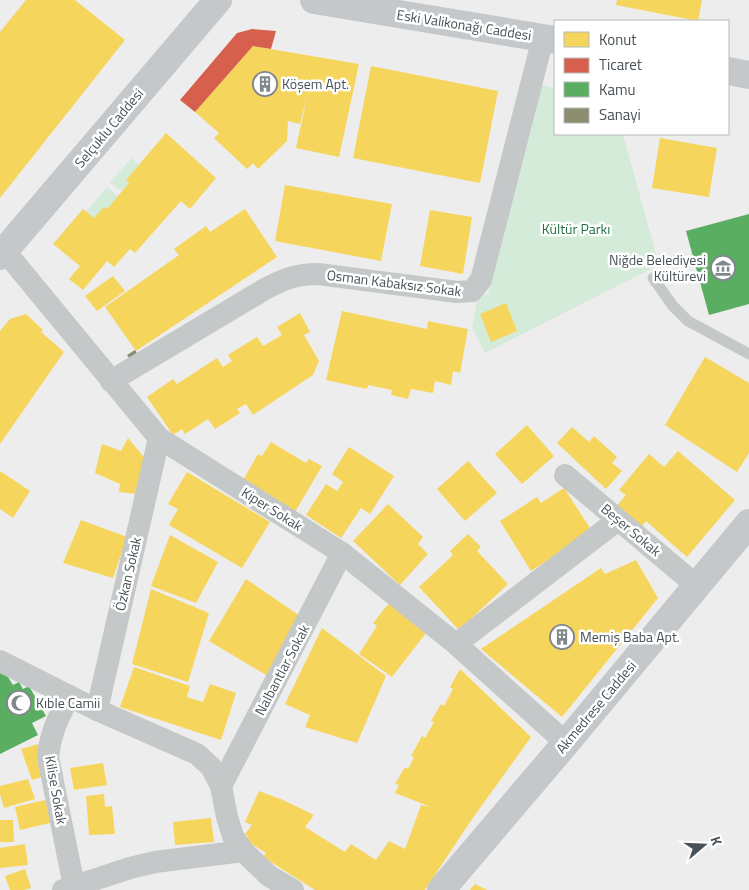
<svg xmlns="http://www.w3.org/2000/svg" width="749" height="890" font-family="'Titillium Web',sans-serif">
	<rect width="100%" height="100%" fill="#eeeded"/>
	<!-- green -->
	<g fill="#d4ebda">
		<path d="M537 84 555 88V134H623L659 265 485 353 472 328 478 295H488Z"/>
		<path d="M131 158 139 165 126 180 129 183 122 191 110 183Z"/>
		<path d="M107 187 118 196 107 209 104 207 94 219 86 212Z"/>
	</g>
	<!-- homes -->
	<g fill="#f6d55c">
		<path d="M26 0H75L125 40 0 198V32Z"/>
		<path d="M617 0H702L698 21 616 5Z"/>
		<path d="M253 46 359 64 339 157 296 148 308 93 300 124 288 121 287 141 258 169 253 163 247 169 214 138 219 133 195 112Z"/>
		<path d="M371 66 498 91 480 183 353 158Z"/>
		<path d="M166 133 216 178 190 209 181 201 135 253 130 249 114 267 107 261 83 290 69 279 80 266 53 244 83 209 94 218 104 207 107 209 129 183 126 180Z"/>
		<path d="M660 138 717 148 709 197 652 188Z"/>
		<path d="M285 185 392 204 381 261 275 241Z"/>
		<path d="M245 209 277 257 136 351 105 307 179 255 174 249 206 226 210 232Z"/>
		<path d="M430 210 472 217 463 274 420 266Z"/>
		<path d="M113 276 125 291 97 311 85 296Z"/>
		<path d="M506 303 517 331 491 342 480 314Z"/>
		<path d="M342 311 427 329 428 321 468 329 460 373 453 371 451 385 435 381 433 393 411 389 408 399 391 395 392 390 368 385 367 389 326 380Z"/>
		<path d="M300 313 310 332 304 335 319 361 313 375 253 415 246 404 237 409 240 413 215 429 208 419 185 434 182 429 173 435 147 397 173 379 177 384 217 358 223 367 232 361 228 355 257 337 263 346 282 335 277 327Z"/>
		<path d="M26 314 43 330 41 332 64 352 0 444V331L10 319Z"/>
		<path d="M705 357 749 383V453L737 472 665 425Z"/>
		<path d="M527 425 554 456 522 484 495 454Z"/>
		<path d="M572 427 589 442 594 436 617 457 612 463 622 471 606 489 557 443Z"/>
		<path d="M128 438 147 461 138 494 119 492 120 484 95 473 102 444 121 451Z"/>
		<path d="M271 442 306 463 309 459 322 466 295 512 242 482 258 454 262 456Z"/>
		<path d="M349 447 394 476 370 514 361 508 341 538 306 515 326 484 337 491 343 482 332 474Z"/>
		<path d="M678 451 735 500 687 557 646 521 640 529 615 508 626 495 619 490 649 454 664 467Z"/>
		<path d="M468 461 497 493 465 521 437 489Z"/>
		<path d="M0 471 30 491 13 518 0 509Z"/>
		<path d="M187 472 270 522 242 568 169 525 178 509 168 504Z"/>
		<path d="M564 488 592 531 531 571 500 521 537 497 541 503Z"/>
		<path d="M388 504 423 537 418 544 428 554 400 585 353 541Z"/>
		<path d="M81 520 127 537 113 578 63 563Z"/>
		<path d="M468 534 481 547 477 551 508 584 459 630 419 587 453 555 450 551Z"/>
		<path d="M170 535 218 562 196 603 151 586Z"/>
		<path d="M636 560 658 598 562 717 481 649 601 568 605 574Z"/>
		<path d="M246 579 300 616 268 676 209 641Z"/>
		<path d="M151 589 209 613 188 682 132 664Z"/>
		<path d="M390 602 426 633 392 677 359 654 377 626 373 623Z"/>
		<path d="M322 628 386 676 357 743 305 727 310 715 285 704Z"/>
		<path d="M134 667 190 686 187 697 203 702 210 684 236 693 221 740 120 707Z"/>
		<path d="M460 669 531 737 470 822 425 890H315L263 857 266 853 245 840 248 837 245 834 252 825 245 822 259 791 283 800 314 815 305 827 345 852 351 844 376 860 389 841 405 849 421 805 431 807 395 793 399 785 395 784 405 767 408 769 414 757 411 756 422 736 425 738 434 722 431 721 441 704 444 706 453 689 450 687Z"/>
		<path d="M38 744 48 775 32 780 21 749Z"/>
		<path d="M103 763 107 785 74 790 70 768Z"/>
		<path d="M28 779 35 799 4 808 0 794V786Z"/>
		<path d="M104 794 105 807 112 806 115 834 89 835 86 796Z"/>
		<path d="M49 799 54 822 20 830 15 807Z"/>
		<path d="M211 818 214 842 175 845 173 822Z"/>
		<path d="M0 820H13L14 842H0Z"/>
		<path d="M25 844 28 865 0 868V848Z"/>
		<path d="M25 869 31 888 24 890H10L5 876Z"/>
		<path d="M475 884 487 890H470Z"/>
	</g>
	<!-- shops -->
	<path fill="#d6604d" d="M252 29 276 31 271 49 253 46 195 112 180 100 237 33Z"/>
	<!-- public -->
	<g fill="#5aae61">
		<path d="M749 214V304L709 315 686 231Z"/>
		<path d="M4 671 13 685 19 682 23 689 29 686 46 716 32 723 38 735 0 754V673Z"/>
	</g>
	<!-- industry -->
	<path fill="#8c8c6e" d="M135 350 139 356 131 361 127 355Z"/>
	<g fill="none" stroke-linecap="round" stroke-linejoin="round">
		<!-- lane -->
		<path stroke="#c5c8c8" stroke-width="11" d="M653 278 673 306 688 321 749 354"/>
		<!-- street -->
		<g stroke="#c5c8c8" stroke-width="22">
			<path d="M4 250 159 438 342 553 456 644 566 743"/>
			<path d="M111 381 265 289C284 279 296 274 318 274L457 292 472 291 481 280 543 38"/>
			<path d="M565 475 697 586"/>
			<path d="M456 644 618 520"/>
			<path d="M0 661 97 710 197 754 211 767 221 786 227 817 233 836 243 851 269 876 293 890"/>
			<path d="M69 696C59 717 50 733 48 757L74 886"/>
			<path d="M97 710 159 438"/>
			<path d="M221 786 342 553"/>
			<path d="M63 890 130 868 155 862 243 851"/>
		</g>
		<!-- secondary -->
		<g stroke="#c5c8ca" stroke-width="28">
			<path d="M314 0 555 40"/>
			<path d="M728 71 749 75"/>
			<path d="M0 256 218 0"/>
			<path d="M441 890 566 743 749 523"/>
		</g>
	</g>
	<!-- icons -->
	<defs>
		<symbol id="building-ring" viewBox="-11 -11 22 22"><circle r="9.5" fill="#fff" stroke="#81888c" stroke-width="1.5"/><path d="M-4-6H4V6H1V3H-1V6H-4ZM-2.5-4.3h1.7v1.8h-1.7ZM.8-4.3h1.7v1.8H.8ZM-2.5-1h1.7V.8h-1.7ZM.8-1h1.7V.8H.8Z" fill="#81888c"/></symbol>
		<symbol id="museum-ring" viewBox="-11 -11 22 22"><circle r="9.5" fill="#fff" stroke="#81888c" stroke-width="1.5"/><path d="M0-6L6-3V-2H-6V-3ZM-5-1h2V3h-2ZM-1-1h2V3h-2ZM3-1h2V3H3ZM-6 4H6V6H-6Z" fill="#81888c"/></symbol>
		<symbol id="mosque-ring" viewBox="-11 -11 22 22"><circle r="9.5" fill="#fff" stroke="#81888c" stroke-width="1.5"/><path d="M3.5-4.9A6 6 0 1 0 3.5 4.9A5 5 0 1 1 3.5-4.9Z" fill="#81888c"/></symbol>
	</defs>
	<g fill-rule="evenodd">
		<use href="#building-ring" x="251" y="70" width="28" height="28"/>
		<use href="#museum-ring" x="709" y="254" width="28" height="28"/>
		<use href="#building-ring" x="548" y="623" width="28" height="28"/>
		<use href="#mosque-ring" x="5" y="689" width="28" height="28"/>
	</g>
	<g text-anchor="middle" stroke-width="5" stroke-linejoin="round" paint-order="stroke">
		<!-- street labels -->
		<g font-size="14" fill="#475157" stroke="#fff">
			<text transform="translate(464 25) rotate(9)" y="5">Eski Valikonağı Caddesi</text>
			<text transform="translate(109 128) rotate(-50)" y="5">Selçuklu Caddesi</text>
			<text transform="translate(394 283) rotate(7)" y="5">Osman Kabaksız Sokak</text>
			<text transform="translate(272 509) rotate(32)" y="5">Kiper Sokak</text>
			<text transform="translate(631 530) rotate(40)" y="5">Beşer Sokak</text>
			<text transform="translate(128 574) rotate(-77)" y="5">Özkan Sokak</text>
			<text transform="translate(282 670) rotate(-62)" y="5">Nalbantlar Sokak</text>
			<text transform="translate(596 707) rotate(-50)" y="5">Akmedrese Caddesi</text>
			<text transform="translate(56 790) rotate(80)" y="5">Kilise Sokak</text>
		</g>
		<!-- poi labels -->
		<g font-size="14" fill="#475157" stroke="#fff" text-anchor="start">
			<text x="282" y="89">Köşem Apt.</text>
			<text x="706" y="265" text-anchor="end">Niğde Belediyesi<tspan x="706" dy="16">Kültürevi</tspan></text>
			<text x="580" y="642">Memiş Baba Apt.</text>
			<text x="36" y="708">Kıble Camii</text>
		</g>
		<!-- park labels -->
		<g font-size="14" fill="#207041" stroke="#fff">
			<text x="576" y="234">Kültür Parkı</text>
		</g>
	</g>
	<!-- legend -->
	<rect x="554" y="20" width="175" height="115" fill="#ffffff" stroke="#b5b9bc"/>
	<rect x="564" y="32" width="25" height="15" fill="#f6d55c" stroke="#b5b9bc"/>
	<text x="599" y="45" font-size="15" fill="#475157">Konut</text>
	<rect x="564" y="58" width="25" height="15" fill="#d6604d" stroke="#b5b9bc"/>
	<text x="599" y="70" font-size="15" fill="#475157">Ticaret</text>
	<rect x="564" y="82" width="25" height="15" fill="#5aae61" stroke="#b5b9bc"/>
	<text x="599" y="95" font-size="15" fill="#475157">Kamu</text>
	<rect x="564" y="108" width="25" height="15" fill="#8c8c6e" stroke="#b5b9bc"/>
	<text x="599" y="120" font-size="15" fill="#475157">Sanayi</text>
	<!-- north arrow -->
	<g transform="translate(704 845) rotate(71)" stroke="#ffffff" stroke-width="4" paint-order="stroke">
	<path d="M0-4L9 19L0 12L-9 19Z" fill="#475157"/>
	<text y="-8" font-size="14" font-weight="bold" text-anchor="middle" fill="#475157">K</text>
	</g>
</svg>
